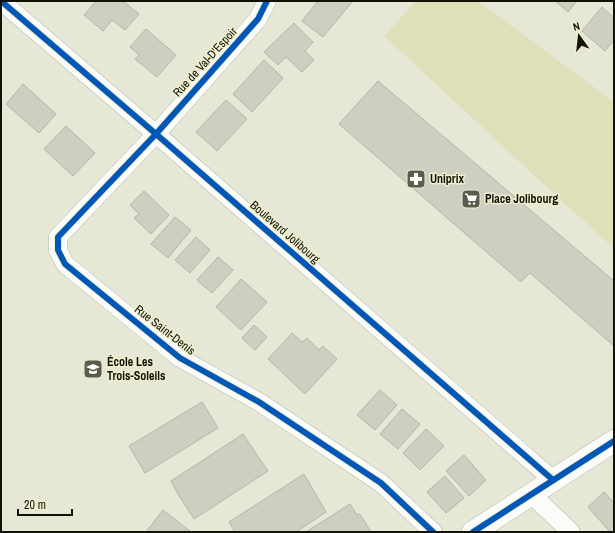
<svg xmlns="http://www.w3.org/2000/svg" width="615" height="533" font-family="'Archivo Narrow',sans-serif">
	<rect width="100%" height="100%" fill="#e6e7d5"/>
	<!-- green -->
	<path fill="#dfe0ba" d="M416 1H478L614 102V248L567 206 384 36Z"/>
	<!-- building -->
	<g fill="#cecfc1" stroke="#b4b5a7">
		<path d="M96 1H123L139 14 125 30 112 20 103 31 84 15Z"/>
		<path d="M318 1H353L323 37 302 21Z"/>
		<path d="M555 1H577L568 12Z"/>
		<path d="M602 7 614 18V40L605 51 582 31Z"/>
		<path d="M294 23 313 42 305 51 314 60 302 72 286 57 278 65 264 52Z"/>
		<path d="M146 29 176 55 157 77 135 59 139 55 130 47Z"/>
		<path d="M264 60 283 78 252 112 233 94Z"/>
		<path d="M378 81 614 281V346L530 273 521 282 339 124Z"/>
		<path d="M23 84 56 114 39 133 6 104Z"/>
		<path d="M226 100 247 119 217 151 196 132Z"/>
		<path d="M66 126 95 153 73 176 44 149Z"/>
		<path d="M144 191 169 215 151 234 134 218 139 214 130 205Z"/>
		<path d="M175 217 191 230 168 258 151 244Z"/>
		<path d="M196 237 210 250 190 273 175 260Z"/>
		<path d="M218 257 233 270 212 293 197 280Z"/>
		<path d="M241 279 267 302 241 330 216 307Z"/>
		<path d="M254 325 267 337 255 350 242 338Z"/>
		<path d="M292 333 302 342 307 338 319 350 323 346 337 359 305 394 268 359Z"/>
		<path d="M380 390 397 405 375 430 357 415Z"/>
		<path d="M202 402 218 428 145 473 129 446Z"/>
		<path d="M402 409 420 424 398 449 380 434Z"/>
		<path d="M426 429 444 446 420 470 403 453Z"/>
		<path d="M243 434 268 471 194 519 178 494 171 481Z"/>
		<path d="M464 455 486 480 469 496 446 471Z"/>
		<path d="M304 474 326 512 296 532H235L229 522Z"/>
		<path d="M445 476 464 498 446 513 427 492Z"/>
		<path d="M604 492 614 503V532H610L588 507Z"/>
		<path d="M350 504 357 515 360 514 371 532H306Z"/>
		<path d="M163 510 191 532H146Z"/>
	</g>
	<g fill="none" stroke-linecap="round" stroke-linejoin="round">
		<defs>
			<g id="minor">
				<path d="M1 1 156 134 553 480"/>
				<path d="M267 1 258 19 156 134 58 237V250L65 264 180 358 259 402 381 483 433 532"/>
				<path d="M531 494 571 532"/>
			</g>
			<path id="tertiary" d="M473 532 614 441"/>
		</defs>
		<!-- minor casing -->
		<use href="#minor" stroke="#b9b9ac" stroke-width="19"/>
		<!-- tertiary casing -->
		<use href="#tertiary" stroke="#b9b9ac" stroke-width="23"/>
		<!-- minor -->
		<use href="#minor" stroke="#fbfbf9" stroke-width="18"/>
		<!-- tertiary -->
		<use href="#tertiary" stroke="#fbfbf9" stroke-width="22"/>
		<defs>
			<g id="cycleway">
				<path d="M1 1 156 134 553 480"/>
				<path d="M267 1 258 19 156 134 58 237V250L65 264 180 358 259 402 381 483 433 532"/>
				<path d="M473 532 614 441"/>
			</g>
		</defs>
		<!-- cycleway casing -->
		<use href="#cycleway" stroke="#edeece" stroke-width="8"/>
		<!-- cycleway -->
		<use href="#cycleway" stroke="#0057b8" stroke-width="6"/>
	</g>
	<!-- icons -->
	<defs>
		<symbol id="pharmacy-square" viewBox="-11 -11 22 22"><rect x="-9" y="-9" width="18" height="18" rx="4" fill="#5c5c4e" stroke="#edeece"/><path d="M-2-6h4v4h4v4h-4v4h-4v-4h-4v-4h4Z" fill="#fff"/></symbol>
		<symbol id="supermarket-square" viewBox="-11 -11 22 22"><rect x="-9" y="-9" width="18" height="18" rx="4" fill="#5c5c4e" stroke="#edeece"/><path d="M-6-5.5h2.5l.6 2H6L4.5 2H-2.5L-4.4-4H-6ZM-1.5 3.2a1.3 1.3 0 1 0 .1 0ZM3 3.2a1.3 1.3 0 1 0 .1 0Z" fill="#fff"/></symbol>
		<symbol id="school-square" viewBox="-11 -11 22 22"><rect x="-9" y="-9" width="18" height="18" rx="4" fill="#5c5c4e" stroke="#edeece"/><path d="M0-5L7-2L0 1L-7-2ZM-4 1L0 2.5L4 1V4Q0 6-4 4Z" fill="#fff"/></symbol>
	</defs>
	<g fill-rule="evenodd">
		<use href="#pharmacy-square" x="405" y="168" width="22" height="22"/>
		<use href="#supermarket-square" x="460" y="188" width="22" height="22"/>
		<use href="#school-square" x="82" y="358" width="22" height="22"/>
	</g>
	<g text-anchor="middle" stroke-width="3" stroke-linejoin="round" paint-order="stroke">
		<!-- street labels -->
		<g font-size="12" fill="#111106" stroke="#edeece">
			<text transform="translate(205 62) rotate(-48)" y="4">Rue de Val-D'Espoir</text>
			<text transform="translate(285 232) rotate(41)" y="4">Boulevard Jolibourg</text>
			<text transform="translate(165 330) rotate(38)" y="4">Rue Saint-Denis</text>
		</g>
		<!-- poi labels -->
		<g font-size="12" font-weight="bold" fill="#111106" stroke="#edeece" text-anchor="start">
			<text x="430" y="183">Uniprix</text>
			<text x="485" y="203">Place Jolibourg</text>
			<text x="107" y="366">École Les<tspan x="107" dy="14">Trois-Soleils</tspan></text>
		</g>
	</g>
	<!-- border -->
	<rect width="615" height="533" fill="none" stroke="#111106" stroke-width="4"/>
	<!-- north arrow -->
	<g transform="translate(579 36) rotate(345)" stroke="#edeece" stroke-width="3" paint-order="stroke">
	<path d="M0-3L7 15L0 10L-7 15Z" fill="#111106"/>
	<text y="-6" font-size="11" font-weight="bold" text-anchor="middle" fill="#111106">N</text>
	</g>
	<!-- scale -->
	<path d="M18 509v6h54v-6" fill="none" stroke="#111106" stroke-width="2"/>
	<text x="24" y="509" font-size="12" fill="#111106" stroke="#edeece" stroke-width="3" paint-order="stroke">20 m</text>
</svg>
